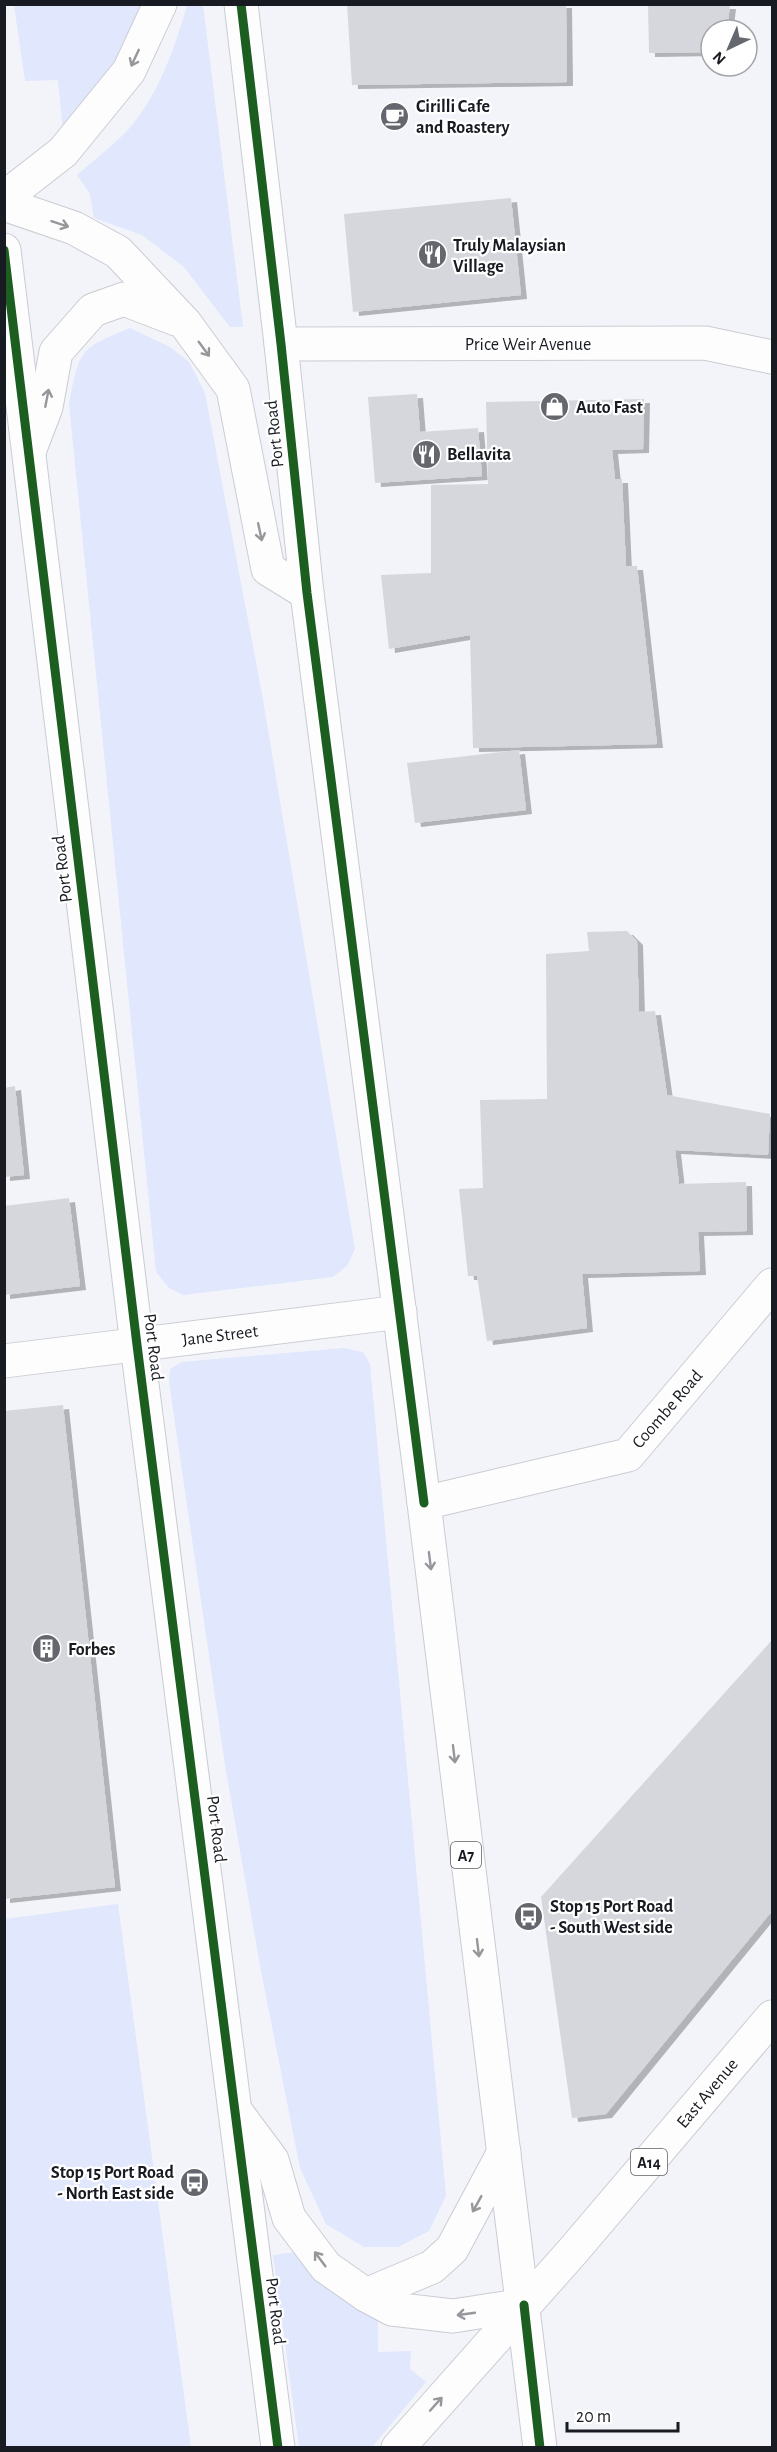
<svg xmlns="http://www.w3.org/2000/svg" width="777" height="2452" font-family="'Alegreya Sans',sans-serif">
	<defs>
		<filter id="shadow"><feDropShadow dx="6" dy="4" stdDeviation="0" flood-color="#0004"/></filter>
	</defs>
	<rect width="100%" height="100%" fill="#f2f4fa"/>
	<!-- green -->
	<g fill="#e1e7fc">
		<path d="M14 5H145L141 20 64 140 58 80 25 81Z"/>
		<path d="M187 5H203L243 327H230L184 267 142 235 94 218 90 194 77 175C93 161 111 147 126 132 156 101 176 46 187 5Z"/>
		<path d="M130 328 170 347 189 362 205 393 262 694 355 1249 347 1266 333 1277 183 1295 169 1288 156 1272 69 404C80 350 78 349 130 328Z"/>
		<path d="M344 1348 363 1352 370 1364 446 2196 429 2231 398 2247H364L326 2224 300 2168 261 1971 225 1765 169 1382 170 1369 182 1362Z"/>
		<path d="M118 1904 191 2447H5V1919Z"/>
		<path d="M296 2252 378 2317V2352L411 2351 410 2369 426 2382 372 2447H299L273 2255Z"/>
	</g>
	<!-- building -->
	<g fill="#d5d7dd" filter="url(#shadow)">
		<path d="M347 4H566L567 82 352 85Z"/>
		<path d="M648 5H730L727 30H711V52L649 53Z"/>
		<path d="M511 198 521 295 353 312 344 214Z"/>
		<path d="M417 394 420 432 478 428 482 476 375 483 368 397Z"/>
		<path d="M644 399 643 449 612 450 615 479H622L626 566H637L657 744 473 748 470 635 389 649 381 575 431 573V485L488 484 486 402Z"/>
		<path d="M519 750 526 810 415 823 407 763Z"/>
		<path d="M627 931 637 941 639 1012 655 1011 667 1095 770 1114 768 1155 675 1150 679 1184 746 1182 747 1231 698 1232 700 1271 582 1274 587 1328 487 1341 477 1276H468L459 1189 483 1188 480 1100 547 1099 546 954 589 951 587 932Z"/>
		<path d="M15 1086 24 1175 4 1177V1088Z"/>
		<path d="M69 1198 80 1286 4 1295V1206Z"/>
		<path d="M63 1405 115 1887 4 1899V1411Z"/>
		<path d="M772 1640V1911L606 2114 572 2118 541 1897Z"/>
	</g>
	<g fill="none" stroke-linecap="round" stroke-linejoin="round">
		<defs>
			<g id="minor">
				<path d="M281 344 705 343 772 357"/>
				<path d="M4 1361 400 1312"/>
				<path d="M424 1503 628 1455 772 1285"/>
			</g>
			<path id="major" d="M398 2448 572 2252 772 2017"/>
			<g id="highway">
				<path d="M241 4 281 344 307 593 424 1503 540 2448"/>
				<path d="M4 198 63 152 129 71 160 4"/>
				<path d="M4 204 74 228 118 252 185 323 233 389 268 569 307 593"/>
				<path d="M4 250 137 1345 278 2448"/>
				<path d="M30 449 46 407 56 352 93 310 124 299 176 319"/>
				<path d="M237 2113 272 2160 289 2218 326 2267 366 2295 392 2309 453 2316 524 2305"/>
				<path d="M366 2295 432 2267 452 2249 504 2152"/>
			</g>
		</defs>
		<!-- minor casing -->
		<use href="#minor" stroke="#caccd2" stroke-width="35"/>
		<!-- major casing -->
		<use href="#major" stroke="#caccd2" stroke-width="35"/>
		<!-- highway casing -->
		<use href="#highway" stroke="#caccd2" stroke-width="35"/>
		<!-- minor -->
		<use href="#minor" stroke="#fdfdfe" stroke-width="33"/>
		<!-- major -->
		<use href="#major" stroke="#fdfdfe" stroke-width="33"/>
		<!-- highway -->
		<use href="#highway" stroke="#fdfdfe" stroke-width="33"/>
		<defs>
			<g id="cycleway">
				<path d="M241 4 281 344 307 593 424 1503"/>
				<path d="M4 250 137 1345 278 2448"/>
				<path d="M524 2305 540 2448"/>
			</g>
		</defs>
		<!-- cycleway casing -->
		<use href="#cycleway" stroke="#fff" stroke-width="13"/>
		<!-- cycleway -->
		<use href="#cycleway" stroke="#1b5e20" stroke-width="9"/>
	</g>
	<!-- one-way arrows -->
	<defs><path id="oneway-shaft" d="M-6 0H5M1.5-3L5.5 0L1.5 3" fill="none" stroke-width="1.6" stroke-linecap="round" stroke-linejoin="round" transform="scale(1.5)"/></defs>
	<g stroke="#96979b">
		<use href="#oneway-shaft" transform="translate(135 58) rotate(115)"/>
		<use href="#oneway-shaft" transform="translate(60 224) rotate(18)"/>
		<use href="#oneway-shaft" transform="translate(204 349) rotate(54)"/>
		<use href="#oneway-shaft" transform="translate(47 398) rotate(-79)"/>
		<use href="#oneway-shaft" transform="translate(260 532) rotate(78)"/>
		<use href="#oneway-shaft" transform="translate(430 1561) rotate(83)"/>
		<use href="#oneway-shaft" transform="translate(454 1754) rotate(83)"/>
		<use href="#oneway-shaft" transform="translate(478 1948) rotate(83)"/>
		<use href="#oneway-shaft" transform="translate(477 2204) rotate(119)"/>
		<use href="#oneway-shaft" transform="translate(320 2259) rotate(-127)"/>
		<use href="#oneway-shaft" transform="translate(466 2314) rotate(172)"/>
		<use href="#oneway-shaft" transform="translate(436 2404) rotate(-48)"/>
	</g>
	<!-- icons -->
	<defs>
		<symbol id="cafe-disc" viewBox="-11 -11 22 22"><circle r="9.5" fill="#65676e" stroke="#fff"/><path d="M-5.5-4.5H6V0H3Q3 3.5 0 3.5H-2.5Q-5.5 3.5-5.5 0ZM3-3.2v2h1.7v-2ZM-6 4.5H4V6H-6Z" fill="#fff"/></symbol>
		<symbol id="restaurant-disc" viewBox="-11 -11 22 22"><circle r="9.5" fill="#65676e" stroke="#fff"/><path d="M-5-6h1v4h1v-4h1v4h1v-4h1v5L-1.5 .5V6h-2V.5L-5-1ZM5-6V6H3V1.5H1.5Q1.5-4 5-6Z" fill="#fff"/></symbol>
		<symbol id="shop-disc" viewBox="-11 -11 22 22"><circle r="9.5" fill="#65676e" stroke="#fff"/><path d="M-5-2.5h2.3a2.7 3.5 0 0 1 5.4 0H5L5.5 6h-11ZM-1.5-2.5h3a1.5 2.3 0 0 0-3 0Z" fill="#fff"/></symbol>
		<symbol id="building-disc" viewBox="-11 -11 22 22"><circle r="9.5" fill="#65676e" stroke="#fff"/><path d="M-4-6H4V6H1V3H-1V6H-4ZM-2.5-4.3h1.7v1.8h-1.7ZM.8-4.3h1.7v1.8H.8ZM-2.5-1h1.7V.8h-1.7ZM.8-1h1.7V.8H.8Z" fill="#fff"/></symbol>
		<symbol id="bus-disc" viewBox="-11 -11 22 22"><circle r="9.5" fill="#65676e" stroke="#fff"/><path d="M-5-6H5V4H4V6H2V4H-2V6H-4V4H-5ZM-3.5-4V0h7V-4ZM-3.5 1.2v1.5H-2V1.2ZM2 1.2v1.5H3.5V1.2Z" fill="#fff"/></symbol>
	</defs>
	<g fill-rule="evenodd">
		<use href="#cafe-disc" x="378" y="100" width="33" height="33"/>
		<use href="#restaurant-disc" x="416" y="238" width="33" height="33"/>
		<use href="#shop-disc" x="538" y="390" width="33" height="33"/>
		<use href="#restaurant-disc" x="410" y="438" width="33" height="33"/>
		<use href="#building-disc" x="30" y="1632" width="33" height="33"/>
		<use href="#bus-disc" x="512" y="1900" width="33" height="33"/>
		<use href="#bus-disc" x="178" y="2166" width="33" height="33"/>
	</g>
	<g text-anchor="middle" stroke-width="4.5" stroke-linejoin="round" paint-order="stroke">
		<!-- shield labels -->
		<g fill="#fff" stroke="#5e5f64" stroke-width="1.5">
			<rect x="451" y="1842" width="30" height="26" rx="4.5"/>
			<rect x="631" y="2149" width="36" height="26" rx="4.5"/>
		</g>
		<g font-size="16" font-weight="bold" fill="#191b22">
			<text x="466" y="1861">A7</text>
			<text x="649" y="2168">A14</text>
		</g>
		<!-- poi labels -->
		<g font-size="18" font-weight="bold" fill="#191b22" stroke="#fff" text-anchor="start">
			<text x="416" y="112">Cirilli Cafe<tspan x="416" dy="21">and Roastery</tspan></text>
			<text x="453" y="251">Truly Malaysian<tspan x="453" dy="21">Village</tspan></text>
			<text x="576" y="413">Auto Fast</text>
			<text x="447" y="460">Bellavita</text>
			<text x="68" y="1655">Forbes</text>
			<text x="550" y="1912">Stop 15 Port Road<tspan x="550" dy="21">- South West side</tspan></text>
			<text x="174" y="2178" text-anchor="end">Stop 15 Port Road<tspan x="174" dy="21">- North East side</tspan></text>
		</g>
		<!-- street labels -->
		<g font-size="18" fill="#191b22" stroke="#fff">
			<text x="528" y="350">Price Weir Avenue</text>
			<text transform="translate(274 434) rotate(-96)" y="6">Port Road</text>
			<text transform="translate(62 869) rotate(-97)" y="6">Port Road</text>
			<text transform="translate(220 1335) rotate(-7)" y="6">Jane Street</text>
			<text transform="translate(154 1347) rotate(83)" y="6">Port Road</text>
			<text transform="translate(667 1409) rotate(-49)" y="6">Coombe Road</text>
			<text transform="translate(217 1829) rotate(83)" y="6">Port Road</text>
			<text transform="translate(707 2093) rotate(-50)" y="6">East Avenue</text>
			<text transform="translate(276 2311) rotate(83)" y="6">Port Road</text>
		</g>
	</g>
	<!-- border -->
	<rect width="777" height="2452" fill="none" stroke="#191b22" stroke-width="12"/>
	<!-- north arrow -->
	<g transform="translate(729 48) rotate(224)"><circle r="28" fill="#ffffff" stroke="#a3a4a7" stroke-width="1.5"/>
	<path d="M0-4.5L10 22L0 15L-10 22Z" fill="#65676e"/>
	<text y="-9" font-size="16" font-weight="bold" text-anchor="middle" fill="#191b22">N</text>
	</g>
	<!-- scale -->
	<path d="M567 2422v9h111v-9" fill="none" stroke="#191b22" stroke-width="3"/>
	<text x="576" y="2422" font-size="18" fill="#191b22" stroke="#ffffff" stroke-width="4.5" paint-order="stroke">20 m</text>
</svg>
